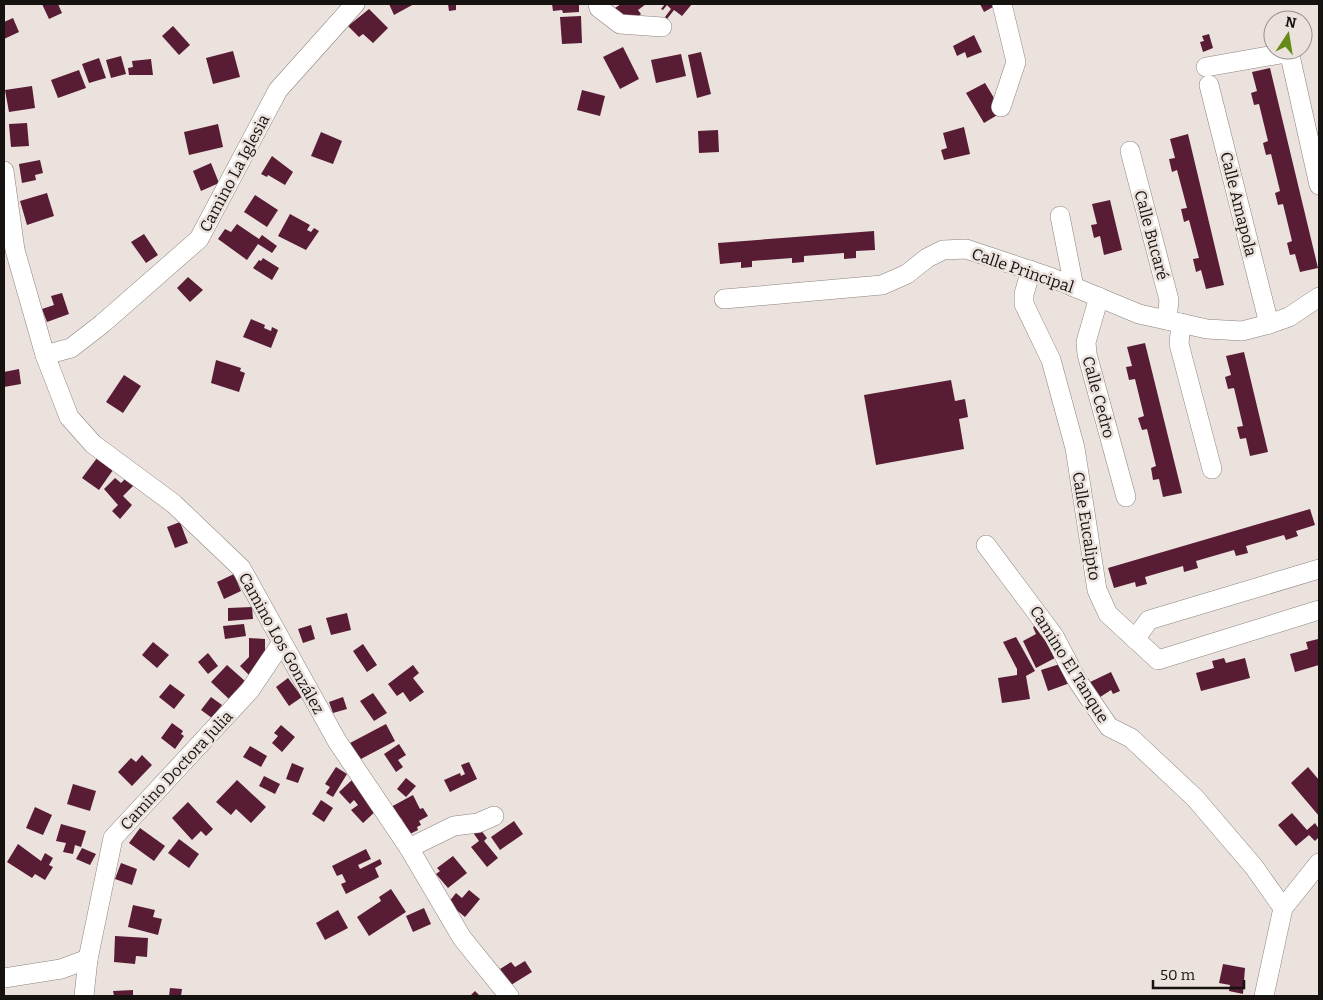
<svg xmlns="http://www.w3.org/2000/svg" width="1323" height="1000" font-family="Bitter,serif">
	<rect width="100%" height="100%" fill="#ece2dd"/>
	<!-- building -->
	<g fill="#581c35">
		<path d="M42 4H58L62 13 49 19Z"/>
		<path d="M389 4H414L394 15Z"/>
		<path d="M448 4H456V10L449 11Z"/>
		<path d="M552 4H579V12L563 13 562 10 553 11Z"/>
		<path d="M621 4H646L638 10 641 14 635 19 623 17 615 8Z"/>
		<path d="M665 4H692L682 16 674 10 667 19 665 17 671 9 667 5 663 10 661 9Z"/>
		<path d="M980 4H991L993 7 984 12Z"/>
		<path d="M369 9 388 28 373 43 363 34 359 37 348 26Z"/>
		<path d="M581 16 582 43 562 44 560 17Z"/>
		<path d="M13 18 19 32 4 39V22Z"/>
		<path d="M173 26 190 45 179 55 162 36Z"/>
		<path d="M1209 34 1213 48 1203 52 1200 42 1204 41 1202 36Z"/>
		<path d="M974 35 982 52 967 58 965 52 957 56 953 46Z"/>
		<path d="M623 47 639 79 620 89 603 57Z"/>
		<path d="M233 51 240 77 213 84 206 58Z"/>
		<path d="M701 52 711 94 697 98 688 55Z"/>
		<path d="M681 54 686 76 656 83 651 60Z"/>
		<path d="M121 56 126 74 111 78 106 60Z"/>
		<path d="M99 58 106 78 89 83 82 64Z"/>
		<path d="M151 59 153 75H129L128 68 133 67 132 61Z"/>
		<path d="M1270 68 1318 268 1300 272 1295 254 1290 255 1287 243 1292 241 1283 204 1278 205 1275 193 1280 191 1271 154 1266 155 1263 143 1268 141 1259 104 1254 105 1251 93 1257 91 1252 72Z"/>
		<path d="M79 70 86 88 58 98 51 80Z"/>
		<path d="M985 83 997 103 999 114 984 123 966 93Z"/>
		<path d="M32 86 35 108 9 112 5 90Z"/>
		<path d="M582 90 605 96 600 116 577 110Z"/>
		<path d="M27 123 29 146 11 147 9 124Z"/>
		<path d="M218 124 223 147 189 155 184 132Z"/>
		<path d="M964 127 970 154 944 160 941 150 947 148 943 133Z"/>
		<path d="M718 130 719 152 699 153 698 131Z"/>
		<path d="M321 132 342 141 333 164 311 156Z"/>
		<path d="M1188 134 1224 285 1206 289 1201 270 1196 272 1193 259 1199 258 1189 220 1184 222 1181 209 1187 208 1177 170 1172 172 1169 159 1175 158 1170 139Z"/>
		<path d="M272 156 293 172 285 185 268 175 267 177 261 174Z"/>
		<path d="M40 160 43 173 35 175 36 180 22 183 19 164Z"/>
		<path d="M211 163 219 183 201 191 193 171Z"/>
		<path d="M47 193 54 216 27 225 20 201Z"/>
		<path d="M255 195 278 210 267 227 244 212Z"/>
		<path d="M1110 200 1122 250 1104 255 1100 236 1094 238 1091 225 1097 224 1092 204Z"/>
		<path d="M290 214 310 225 307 230 311 232 314 228 319 231 306 250 278 236Z"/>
		<path d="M237 224 259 239 262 235 277 246 272 253 258 244 247 260 218 239 225 229 231 232Z"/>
		<path d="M874 231 875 250 856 251V258L844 259V253L804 256V262L792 263V258L752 261V267L741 268V262L720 264 718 243Z"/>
		<path d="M144 234 158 255 146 263 131 242Z"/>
		<path d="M263 258 279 268 272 280 253 268 259 260 261 261Z"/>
		<path d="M188 277 203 290 190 302 177 288Z"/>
		<path d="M62 293 69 314 47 322 42 309 54 305 51 296Z"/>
		<path d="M251 319 265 325 264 328 271 331 272 327 278 330 271 348 243 337Z"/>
		<path d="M1145 343 1182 493 1163 497 1159 479 1153 480 1151 468 1156 466 1147 429 1142 430 1138 418 1144 416 1135 379 1129 380 1126 367 1132 366 1127 347Z"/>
		<path d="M1244 352 1268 452 1250 456 1246 438 1240 439 1237 427 1243 426 1234 388 1228 389 1225 377 1231 375 1226 356Z"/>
		<path d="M216 360 241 368 240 371 245 373 239 392 211 383Z"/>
		<path d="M19 369 21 384 4 387V372Z"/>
		<path d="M124 375 141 386 123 413 106 402Z"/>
		<path d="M951 380 955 401 965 399 968 417 959 419 964 449 876 465 864 395Z"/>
		<path d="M97 458 113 470 99 490 82 478Z"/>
		<path d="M129 475 137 482 123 496 132 505 120 519 112 511 118 505 104 489 115 478 121 483Z"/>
		<path d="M1310 509 1315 525 1296 531 1298 536 1286 540 1284 535 1246 546 1248 553 1236 556 1234 550 1196 561 1198 568 1184 572 1183 566 1145 577 1147 584 1136 587 1135 582 1114 588 1108 568Z"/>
		<path d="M180 522 188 543 175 548 167 527Z"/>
		<path d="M234 574 241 591 224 599 217 582Z"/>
		<path d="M252 607 253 619 228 621V608Z"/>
		<path d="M347 613 351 630 331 635 326 618Z"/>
		<path d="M1040 623 1055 658 1036 668 1023 641 1036 634 1033 627Z"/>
		<path d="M244 624 246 636 225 639 223 626Z"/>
		<path d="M311 625 315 639 303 643 298 629Z"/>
		<path d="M1016 637 1035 671 1026 676 1030 699 1002 703 998 678 1017 675V669L1003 642Z"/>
		<path d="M249 638 265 639V656L250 676 240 666 249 657Z"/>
		<path d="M1318 639 1319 665 1295 672 1290 654 1308 649 1306 642Z"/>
		<path d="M153 642 169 655 157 668 142 655Z"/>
		<path d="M363 644 377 665 367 672 353 651Z"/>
		<path d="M208 653 218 666 208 674 198 662Z"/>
		<path d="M1224 658 1226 663 1245 658 1250 678 1201 691 1196 673 1214 668 1212 661Z"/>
		<path d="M1063 663 1070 683 1048 691 1041 670Z"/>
		<path d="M227 665 245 681 229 699 211 682Z"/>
		<path d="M413 665 419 673 413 678 424 692 410 702 403 692 397 696 388 684Z"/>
		<path d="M1111 672 1120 691 1113 694 1111 690 1094 701 1088 683Z"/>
		<path d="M288 678 302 697 289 706 276 687Z"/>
		<path d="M170 684 185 695 174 709 159 697Z"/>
		<path d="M373 693 387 713 374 721 360 701Z"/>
		<path d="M211 697 222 705 212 718 201 710Z"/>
		<path d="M343 697 347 709 333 713 329 702Z"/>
		<path d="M172 723 183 731 181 734 184 736 175 749 161 738Z"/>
		<path d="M386 724 395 741 359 760 350 743Z"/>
		<path d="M281 725 295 737 282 752 272 743 278 736 274 733Z"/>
		<path d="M399 744 406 755 398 760 403 767 396 772 384 754Z"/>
		<path d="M250 746 267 756 261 767 243 757Z"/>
		<path d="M142 755 152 765 132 786 118 772 131 758 136 762Z"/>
		<path d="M469 762 477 779 450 792 444 780 460 773 461 776 465 774 461 765Z"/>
		<path d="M292 763 304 768 298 783 286 779Z"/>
		<path d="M336 767 347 774 333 797 326 793 330 787 325 784Z"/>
		<path d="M1308 767 1319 780V816L1291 783Z"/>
		<path d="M264 776 280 784 275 794 259 786Z"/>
		<path d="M406 778 416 786 406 797 397 789Z"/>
		<path d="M237 780 266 807 251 823 236 809 231 815 216 802Z"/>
		<path d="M352 780 378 809 363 823 351 810 358 805 354 800 350 804 339 792Z"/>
		<path d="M73 784 96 791 90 811 67 804Z"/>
		<path d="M413 795 420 809 423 808 428 816 419 821 421 825 417 827 418 830 410 834 401 818 396 820 389 808Z"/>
		<path d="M321 800 333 808 324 822 312 814Z"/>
		<path d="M188 802 213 829 206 836 201 831 192 840 172 818Z"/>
		<path d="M35 807 52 815 43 835 26 828Z"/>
		<path d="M1292 813 1307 830 1315 823 1319 829V837L1315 841 1309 835 1296 846 1278 825Z"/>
		<path d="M514 821 523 834 500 850 491 837Z"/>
		<path d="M61 824 86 831 81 847 75 845 73 854 63 852 66 843 56 841Z"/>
		<path d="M140 828 165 846 154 861 129 843Z"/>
		<path d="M480 829 487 838 484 841 498 858 487 867 471 847 479 841 474 834Z"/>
		<path d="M179 839 199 854 189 868 168 853Z"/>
		<path d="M18 844 41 861 45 853 53 858 49 865 53 867 45 880 35 874 32 878 7 862Z"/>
		<path d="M82 848 96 854 90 865 76 859Z"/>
		<path d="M366 849 371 859 358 865 360 869 380 859 382 864 375 868 379 877 346 894 341 884 346 882 342 874 337 876 332 866Z"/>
		<path d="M453 856 467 873 448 888 436 874 440 871 437 868Z"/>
		<path d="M121 863 137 869 132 885 115 879Z"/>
		<path d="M391 889 406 912 369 936 357 917 381 901 379 897Z"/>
		<path d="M469 890 480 899 465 917 448 903 456 893 462 898Z"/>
		<path d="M133 905 155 910 153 917 162 919 158 935 128 927Z"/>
		<path d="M424 908 431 924 413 932 406 916Z"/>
		<path d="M338 910 348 928 325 940 316 923Z"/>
		<path d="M115 936 148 938 147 957 136 956 135 964 114 962Z"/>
		<path d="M525 961 532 972 511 985 500 969 511 962 515 967Z"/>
		<path d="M1223 964 1245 968 1243 994 1229 991 1230 985 1219 983Z"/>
		<path d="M170 988 182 989 181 996H169Z"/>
		<path d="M133 990V996H114L113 991Z"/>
		<path d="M475 991 480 996H470Z"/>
	</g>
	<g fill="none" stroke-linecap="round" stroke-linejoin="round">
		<defs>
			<g id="minor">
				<path d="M598 4 599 8 620 24 662 27"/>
				<path d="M1206 67 1286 53 1291 60 1319 185"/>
				<path d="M1209 85 1269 324"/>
				<path d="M1001 107 1016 62 1002 4"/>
				<path d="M1130 151 1169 300 1167 320"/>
				<path d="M4 171 15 250 45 355 69 417 93 444 174 504 241 568 337 741 409 848 462 938 509 996"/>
				<path d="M1060 216 1074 287"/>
				<path d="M1031 270 1024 294V304L1051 360 1075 448 1097 590 1108 614 1158 660 1319 610"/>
				<path d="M1099 297 1086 342 1087 354 1126 497"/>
				<path d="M724 299 882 285 907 274 927 258 943 250 966 249 1050 277 1139 314 1207 329 1242 331 1269 324 1289 317 1319 297"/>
				<path d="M1181 323 1179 344 1212 469"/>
				<path d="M45 355 71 348 102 324 199 239 278 90 355 4"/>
				<path d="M986 545 1054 636 1077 680 1109 727 1131 738 1195 798 1254 867 1283 908"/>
				<path d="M1135 639 1149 620 1319 569"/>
				<path d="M409 848 454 826 478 823 494 816"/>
				<path d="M4 978 61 969 88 959"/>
				<path d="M84 996 88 959 113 838 250 690 281 644"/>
				<path d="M1264 996 1283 908 1319 863"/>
			</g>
		</defs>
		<!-- minor casing -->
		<use href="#minor" stroke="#8b827d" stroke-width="20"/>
		<!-- minor -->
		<use href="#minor" stroke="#fff" stroke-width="19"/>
	</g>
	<g text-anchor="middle" stroke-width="5" stroke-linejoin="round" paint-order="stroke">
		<!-- street labels -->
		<g font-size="16" fill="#151210" stroke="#ece2dd">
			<text transform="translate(234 173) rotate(-62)" y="6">Camino La Iglesia</text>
			<text transform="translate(1239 204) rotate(76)" y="6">Calle Amapola</text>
			<text transform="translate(1152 235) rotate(75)" y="6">Calle Bucaré</text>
			<text transform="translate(1023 270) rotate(19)" y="6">Calle Principal</text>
			<text transform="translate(1099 397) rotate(75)" y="6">Calle Cedro</text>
			<text transform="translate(1087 526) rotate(81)" y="6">Calle Eucalipto</text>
			<text transform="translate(282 643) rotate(61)" y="6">Camino Los González</text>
			<text transform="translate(1070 664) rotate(58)" y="6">Camino El Tanque</text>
			<text transform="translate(176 770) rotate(-47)" y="6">Camino Doctora Julia</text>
		</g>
	</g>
	<!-- border -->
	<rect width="1323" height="1000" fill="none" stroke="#151210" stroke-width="10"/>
	<!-- north arrow -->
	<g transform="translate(1288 35) rotate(12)"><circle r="24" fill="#ece2dd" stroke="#968f8b"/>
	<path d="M0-4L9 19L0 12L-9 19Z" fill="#638b16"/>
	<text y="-8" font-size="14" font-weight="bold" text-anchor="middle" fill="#151210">N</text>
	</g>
	<!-- scale -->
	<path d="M1153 980v8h91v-8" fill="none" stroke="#151210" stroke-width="2.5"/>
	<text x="1160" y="980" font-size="15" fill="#151210" stroke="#ece2dd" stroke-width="4" paint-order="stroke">50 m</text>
</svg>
